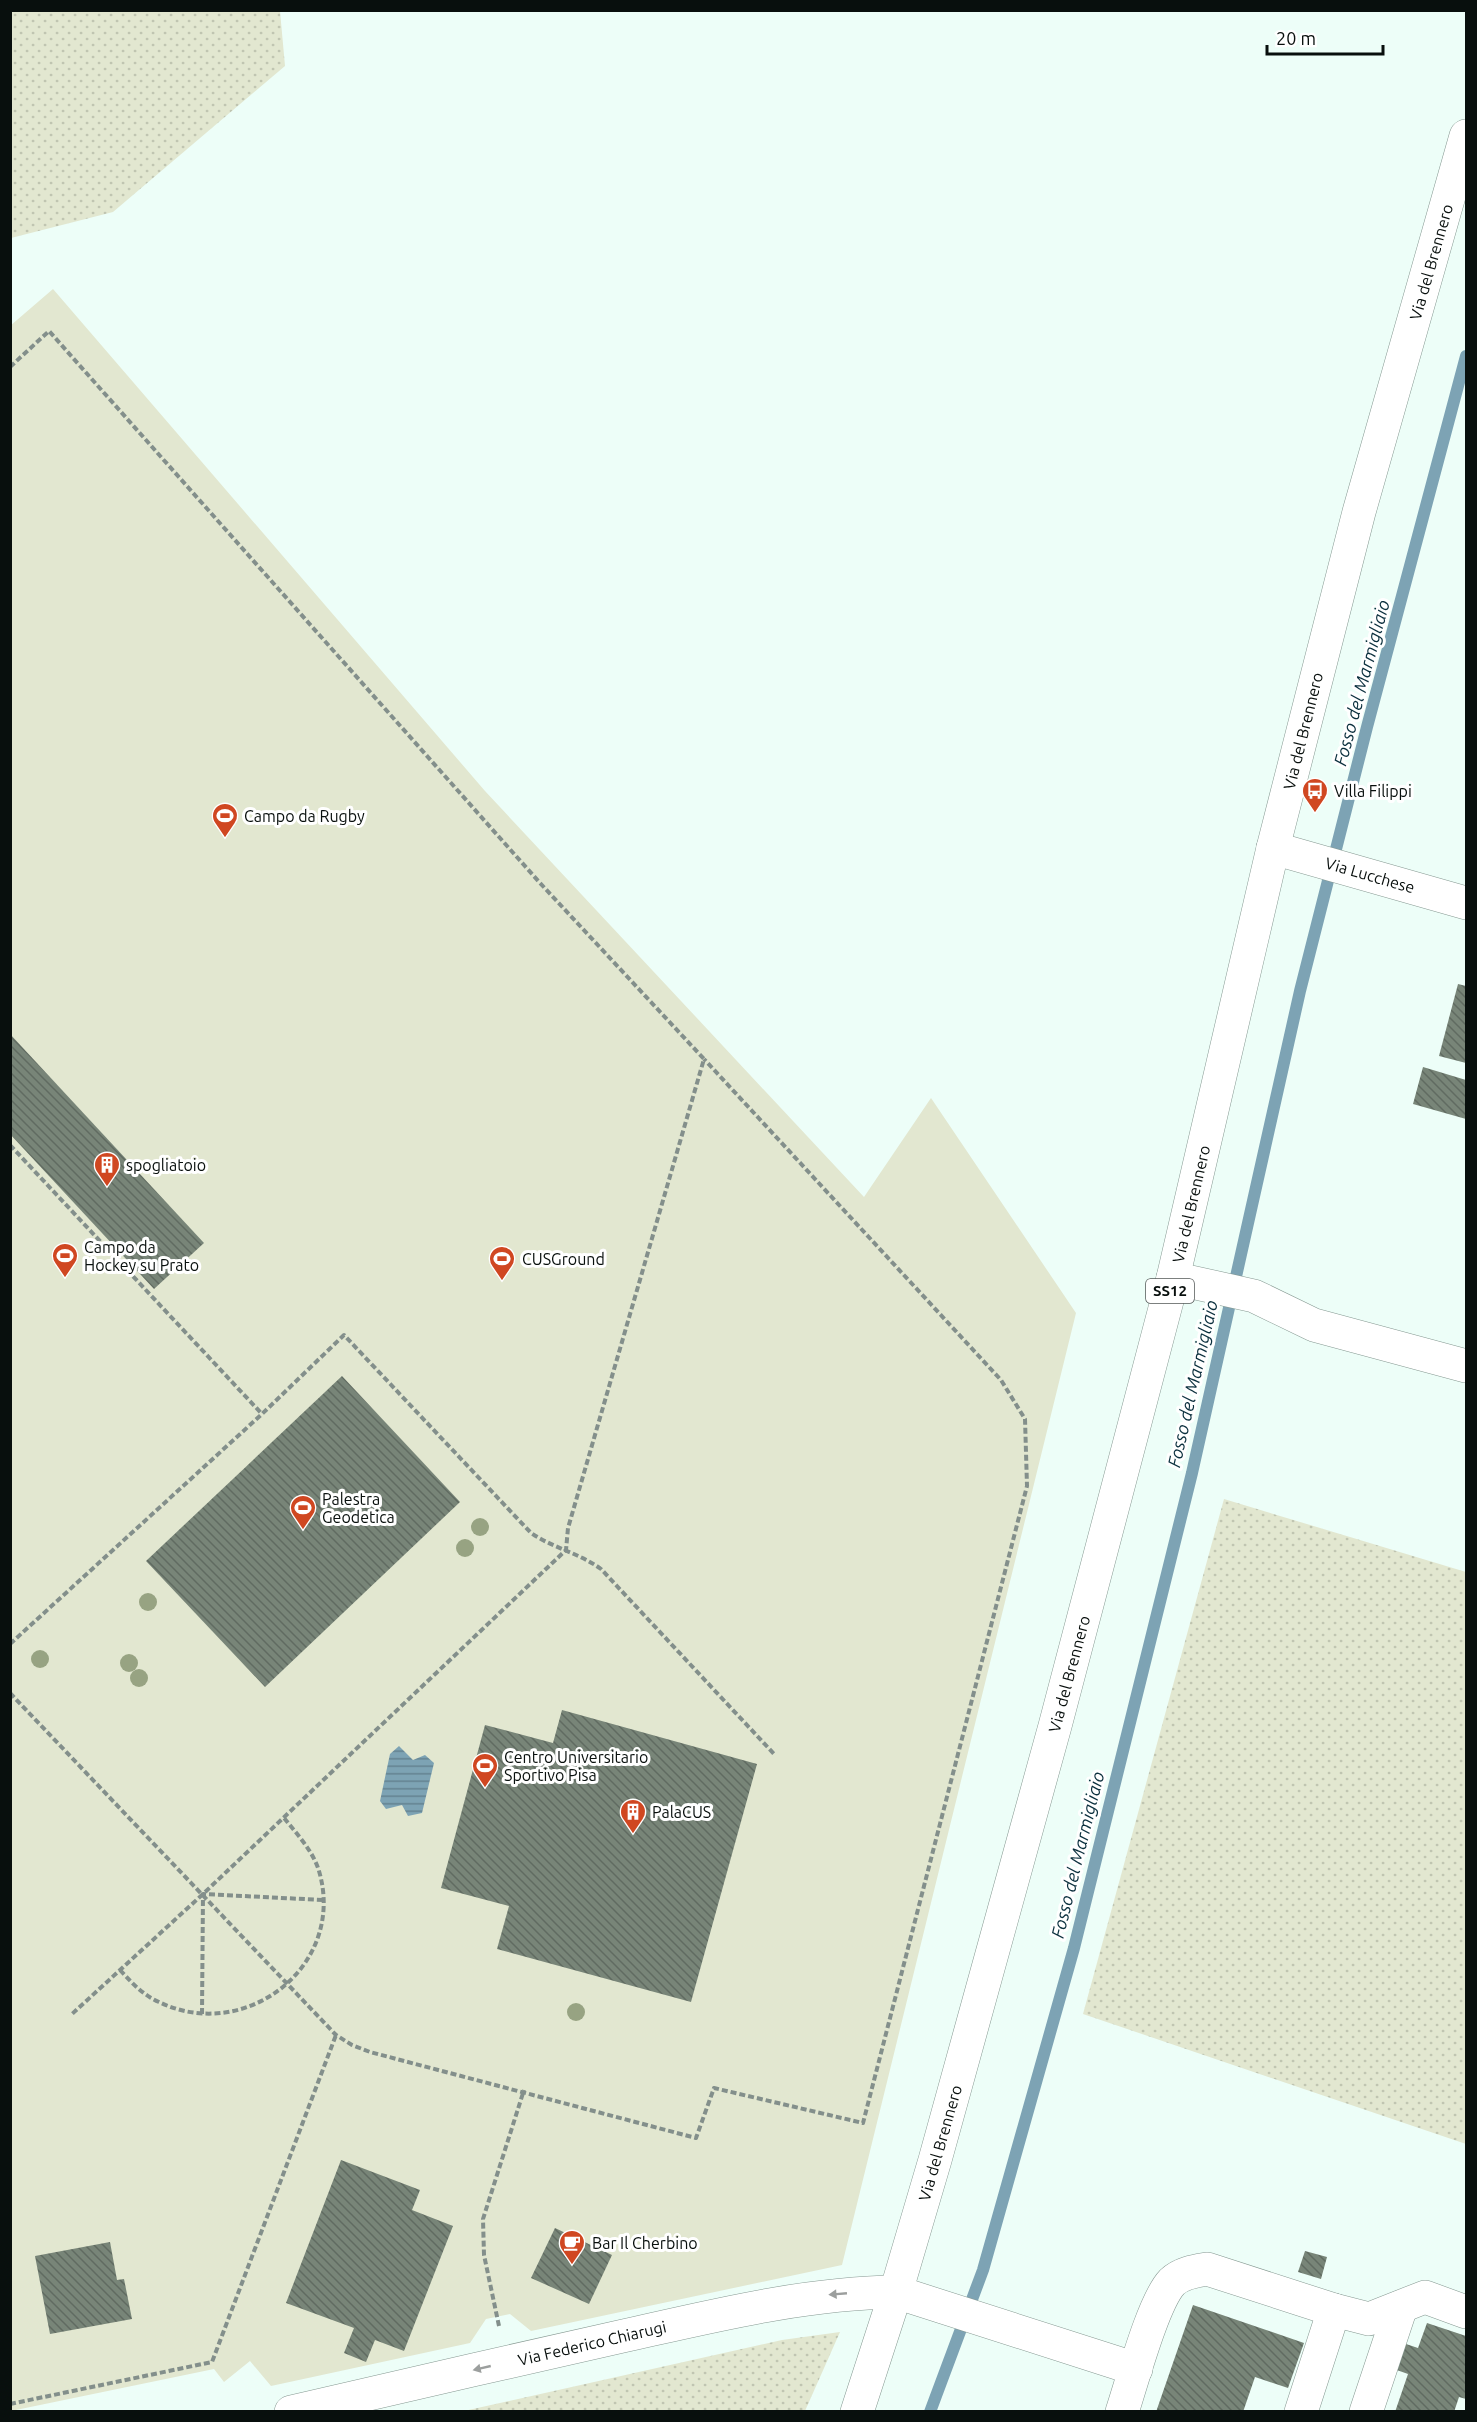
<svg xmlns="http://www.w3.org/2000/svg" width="1477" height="2422" font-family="Ubuntu,sans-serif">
	<defs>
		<pattern id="grass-dots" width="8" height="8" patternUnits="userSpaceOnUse" patternTransform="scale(1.5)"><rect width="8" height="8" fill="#e2e7d0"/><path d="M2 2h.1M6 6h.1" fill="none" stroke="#c0c5b1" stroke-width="1.8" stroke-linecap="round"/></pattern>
		<pattern id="water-rules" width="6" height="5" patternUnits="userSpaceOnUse" patternTransform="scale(1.5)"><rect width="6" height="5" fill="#7da3b4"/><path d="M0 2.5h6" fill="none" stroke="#648391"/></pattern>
		<pattern id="building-back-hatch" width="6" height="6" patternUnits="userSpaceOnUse" patternTransform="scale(1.5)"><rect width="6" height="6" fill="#788578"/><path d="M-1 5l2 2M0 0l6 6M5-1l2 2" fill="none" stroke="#606b61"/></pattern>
	</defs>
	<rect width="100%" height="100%" fill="#edfef8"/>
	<!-- grass -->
	<g fill="url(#grass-dots)">
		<path d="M11 10 280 11 285 66 113 212 11 238Z"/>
		<path d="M1224 1499 1466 1572V2144L1083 2014Z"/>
		<path d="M840 2332 805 2411H464L782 2340Z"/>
	</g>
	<!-- pitch -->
	<path fill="#e2e7d0" d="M53 289 485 791 864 1197 931 1098 1076 1313 842 2265 531 2331 510 2314 486 2319 470 2343 271 2386 250 2361 224 2382 214 2369 11 2411 10 326Z"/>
	<!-- water -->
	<path fill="url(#water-rules)" d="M399 1746 413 1760 425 1755 434 1763 422 1813 408 1816 402 1805 386 1809 380 1801 390 1754Z"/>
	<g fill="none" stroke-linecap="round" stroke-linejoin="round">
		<!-- stream -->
		<path stroke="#7da3b4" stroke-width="12" d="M930 2412 983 2270 1074 1948 1192 1473 1300 991 1367 727 1466 356"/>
	</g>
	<!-- building -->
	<g fill="url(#building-back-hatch)">
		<path d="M1458 984 1466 986V1063L1439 1056Z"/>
		<path d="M10 1034 204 1243 154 1289 10 1134Z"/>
		<path d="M1423 1067 1466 1080V1119L1413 1104Z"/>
		<path d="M342 1376 460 1502 265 1687 146 1561Z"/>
		<path d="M562 1710 757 1764 691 2002 497 1949 509 1906 441 1888 485 1725 553 1743Z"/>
		<path d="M341 2160 420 2190 412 2210 453 2226 404 2351 375 2340 366 2362 344 2353 354 2328 286 2303Z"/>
		<path d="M555 2228 612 2255 589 2304 531 2278Z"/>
		<path d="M110 2242 117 2280 124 2279 132 2319 50 2334 35 2256Z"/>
		<path d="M1305 2251 1327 2257 1321 2279 1298 2272Z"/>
		<path d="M1193 2305 1304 2343 1288 2388 1255 2377 1243 2412H1156Z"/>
		<path d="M1427 2323 1466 2336V2399L1459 2397 1454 2412H1395L1408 2374 1394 2369 1403 2343 1418 2348Z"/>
	</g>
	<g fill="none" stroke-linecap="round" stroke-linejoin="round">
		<defs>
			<g id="minor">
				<path d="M1273 848 1466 903"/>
				<path d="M1173 1278 1254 1296 1314 1325 1466 1366"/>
				<path d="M291 2412C402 2386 512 2361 623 2336 713 2316 804 2293 896 2292L1136 2369"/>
				<path d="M1122 2412C1132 2382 1153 2302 1172 2282 1181 2273 1195 2271 1207 2269L1334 2310 1369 2319 1425 2297 1466 2312"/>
				<path d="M1301 2412 1334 2310"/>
				<path d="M1366 2412 1401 2307"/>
			</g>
			<path id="major" d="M857 2412 896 2292 935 2160 1055 1726 1173 1278 1273 848 1359 512 1466 136"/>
		</defs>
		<!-- minor casing -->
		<use href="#minor" stroke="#869992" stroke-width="34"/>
		<!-- major casing -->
		<use href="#major" stroke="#869992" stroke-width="34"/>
		<!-- path -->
		<g stroke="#838f8b" stroke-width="4" stroke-dasharray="6 3" stroke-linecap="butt">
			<path d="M10 367 49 331 540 883 704 1059 568 1528 566 1550 203 1894 72 2014"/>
			<path d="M10 1145 262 1414"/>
			<path d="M10 1644 262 1414 344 1335 531 1533C553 1548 579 1553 601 1569L775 1755"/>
			<path d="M10 1693 336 2035 352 2045 370 2052 696 2138 714 2088 863 2123 1027 1486 1025 1419 1001 1380 704 1059"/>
			<path d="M120 1970C132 1983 143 1995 159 2002 245 2044 347 1966 319 1871 313 1851 297 1834 284 1818"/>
			<path d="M202 2014 203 1894 323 1900"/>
			<path d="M499 2326 484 2255 483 2219 524 2090"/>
			<path d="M10 2404 212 2362 336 2035"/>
		</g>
		<!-- minor -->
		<use href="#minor" stroke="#fff" stroke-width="33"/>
		<!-- major -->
		<use href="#major" stroke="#fff" stroke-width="33"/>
	</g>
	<!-- trees -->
	<g fill="#97a382">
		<circle cx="480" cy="1527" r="9"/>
		<circle cx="465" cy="1548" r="9"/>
		<circle cx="148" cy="1602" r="9"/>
		<circle cx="40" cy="1659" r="9"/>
		<circle cx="129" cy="1663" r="9"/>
		<circle cx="139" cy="1678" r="9"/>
		<circle cx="576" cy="2012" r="9"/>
	</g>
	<!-- one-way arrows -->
	<defs><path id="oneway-solid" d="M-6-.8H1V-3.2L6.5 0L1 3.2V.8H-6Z" transform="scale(1.5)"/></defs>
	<g fill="#9c9f9e">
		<use href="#oneway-solid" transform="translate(838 2294) rotate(175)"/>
		<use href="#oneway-solid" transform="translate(482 2368) rotate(167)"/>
	</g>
	<!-- icons -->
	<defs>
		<symbol id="bus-pin" viewBox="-11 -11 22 30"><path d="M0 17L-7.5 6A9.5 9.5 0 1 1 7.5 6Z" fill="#d04721" stroke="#fff"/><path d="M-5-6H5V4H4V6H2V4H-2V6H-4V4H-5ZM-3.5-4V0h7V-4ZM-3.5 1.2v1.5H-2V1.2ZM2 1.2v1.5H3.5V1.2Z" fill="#fff"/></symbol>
		<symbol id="stadium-pin" viewBox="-11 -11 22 30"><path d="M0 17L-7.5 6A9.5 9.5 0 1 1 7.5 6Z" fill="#d04721" stroke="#fff"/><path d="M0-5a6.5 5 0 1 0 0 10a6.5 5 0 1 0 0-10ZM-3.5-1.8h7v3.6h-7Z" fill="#fff"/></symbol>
		<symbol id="building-pin" viewBox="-11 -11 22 30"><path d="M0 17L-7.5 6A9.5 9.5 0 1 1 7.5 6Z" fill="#d04721" stroke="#fff"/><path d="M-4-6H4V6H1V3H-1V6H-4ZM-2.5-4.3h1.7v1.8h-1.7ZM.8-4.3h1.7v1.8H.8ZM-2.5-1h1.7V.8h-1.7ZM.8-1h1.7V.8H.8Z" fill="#fff"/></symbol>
		<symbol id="cafe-pin" viewBox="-11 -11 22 30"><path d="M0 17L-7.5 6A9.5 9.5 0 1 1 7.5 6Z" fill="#d04721" stroke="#fff"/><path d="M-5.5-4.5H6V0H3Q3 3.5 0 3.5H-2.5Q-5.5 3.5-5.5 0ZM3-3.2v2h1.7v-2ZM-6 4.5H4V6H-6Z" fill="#fff"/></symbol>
	</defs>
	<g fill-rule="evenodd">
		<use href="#bus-pin" x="1300" y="776" width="30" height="40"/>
		<use href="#stadium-pin" x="210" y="801" width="30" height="40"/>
		<use href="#building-pin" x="92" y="1150" width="30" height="40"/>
		<use href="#stadium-pin" x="50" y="1241" width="30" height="40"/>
		<use href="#stadium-pin" x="487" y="1244" width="30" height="40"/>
		<use href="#stadium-pin" x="288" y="1493" width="30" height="40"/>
		<use href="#stadium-pin" x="470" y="1751" width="30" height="40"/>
		<use href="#building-pin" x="618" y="1797" width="30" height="40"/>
		<use href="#cafe-pin" x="557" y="2228" width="30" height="40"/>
	</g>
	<g text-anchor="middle" stroke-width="6" stroke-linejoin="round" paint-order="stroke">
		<!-- shield labels -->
		<rect fill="#fff" stroke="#525756" stroke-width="1.5" x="1146" y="1279" width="48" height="24" rx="4.5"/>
		<g font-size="15" font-weight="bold" fill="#080f0d">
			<text x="1170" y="1296">SS12</text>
		</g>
		<!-- street labels -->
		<g font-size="16" fill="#080f0d" stroke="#fff">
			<text transform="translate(1431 262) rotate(-74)" y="6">Via del Brennero</text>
			<text transform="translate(1303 731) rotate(-76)" y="6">Via del Brennero</text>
			<text transform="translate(1370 875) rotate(16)" y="6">Via Lucchese</text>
			<text transform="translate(1191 1204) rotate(-77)" y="6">Via del Brennero</text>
			<text transform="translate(1069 1674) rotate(-75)" y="6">Via del Brennero</text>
			<text transform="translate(940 2143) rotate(-74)" y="6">Via del Brennero</text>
			<text transform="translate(592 2343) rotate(-13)" y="6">Via Federico Chiarugi</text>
		</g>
		<!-- poi labels -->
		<g font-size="16" fill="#080f0d" stroke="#fff" text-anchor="start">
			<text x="1334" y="797">Villa Filippi</text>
			<text x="244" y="822">Campo da Rugby</text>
			<text x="126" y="1171">spogliatoio</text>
			<text x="84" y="1253">Campo da<tspan x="84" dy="18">Hockey su Prato</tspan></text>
			<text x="522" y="1265">CUSGround</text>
			<text x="322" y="1505">Palestra<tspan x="322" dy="18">Geodetica</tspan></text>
			<text x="504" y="1763">Centro Universitario<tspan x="504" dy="18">Sportivo Pisa</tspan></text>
			<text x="652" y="1818">PalaCUS</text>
			<text x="592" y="2249">Bar Il Cherbino</text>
		</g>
		<!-- water labels -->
		<g font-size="18" font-style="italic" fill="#0a2f3d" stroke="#fff">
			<text transform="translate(1362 683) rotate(-75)" y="6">Fosso del Marmigliaio</text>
			<text transform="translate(1193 1384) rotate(-77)" y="6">Fosso del Marmigliaio</text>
			<text transform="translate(1078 1855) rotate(-76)" y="6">Fosso del Marmigliaio</text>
		</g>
	</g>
	<!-- border -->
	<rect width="1477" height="2422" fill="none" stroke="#080f0d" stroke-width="24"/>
	<!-- scale -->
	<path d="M1267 45v9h116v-9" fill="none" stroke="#080f0d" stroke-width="3"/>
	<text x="1276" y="45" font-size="18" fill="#080f0d" stroke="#ffffff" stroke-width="4.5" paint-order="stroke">20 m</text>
</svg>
